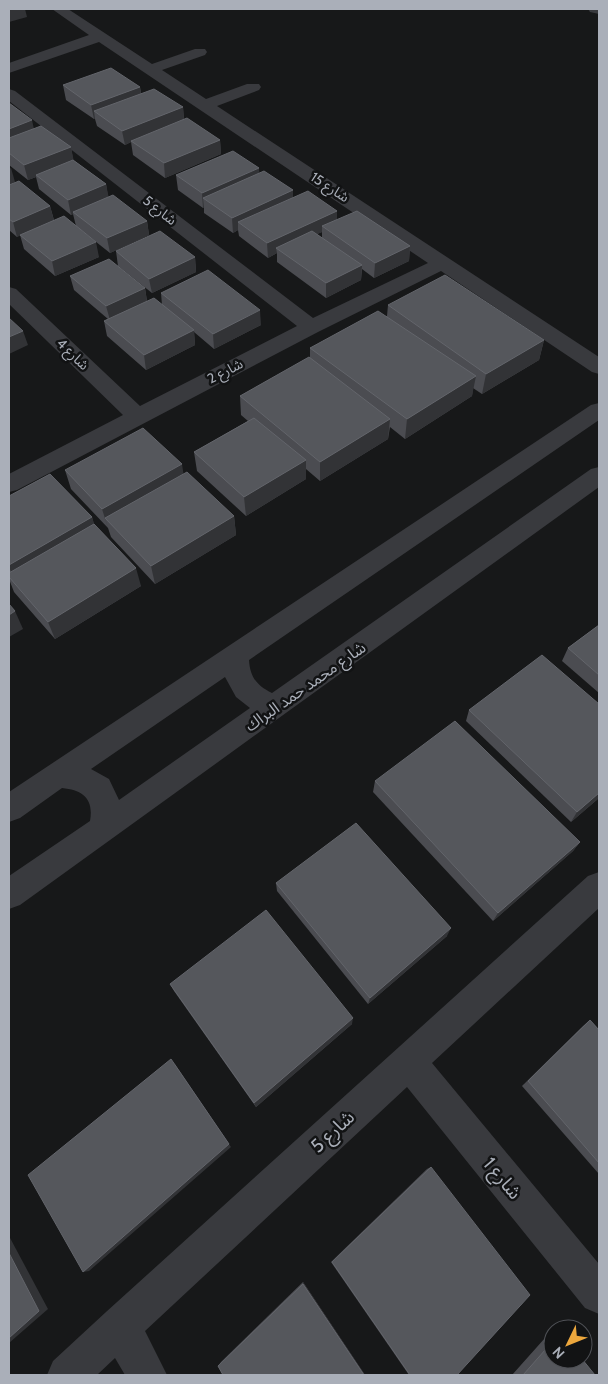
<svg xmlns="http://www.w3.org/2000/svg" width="608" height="1384" font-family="Cabin,'Noto Sans Arabic',sans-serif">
	<rect width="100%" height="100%" fill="#171819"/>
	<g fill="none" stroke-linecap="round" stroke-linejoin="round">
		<!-- minor -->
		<g fill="#393a3e" fill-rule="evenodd">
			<path d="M52 9H68L152 64 195 49H205L207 52 205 55 162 70 206 99 247 84H259L261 87 259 90 217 106 599 357V374L592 372 441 271 318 332 17 490 9 492V474L123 415 9 304V287L16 289 140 406 297 326 9 101V89L15 91 313 318 428 263 99 42 9 73V63L89 35Z"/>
			<path d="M588 9H599V14L590 12Z"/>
			<path d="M599 403V420L249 660C250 677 257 686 272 693L591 469 599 467V487L20 905 9 909V876L90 821C94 799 83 790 62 788L20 818 9 822V792L591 405ZM225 677 236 697 250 708 119 800 109 779 91 769Z"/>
			<path d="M599 872V908L432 1063 599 1264V1314L585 1308 407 1087 145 1331 167 1375H125L115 1358 97 1375H47L53 1361 106 1312 588 876Z"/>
		</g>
	</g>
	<!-- wall -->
	<g fill="#4b4c51" fill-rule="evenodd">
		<path d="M63 85 140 87 141 93 183 107 184 120 220 140 221 154 165 178 133 155 131 142 125 145 97 126 95 119H94L66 100Z"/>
		<path d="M9 103 34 129 71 147 73 160 106 184 108 197 147 221 149 235 110 253 76 226 73 214 71 215 39 189 36 177 28 180 9 165Z"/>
		<path d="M259 173 293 190V197L337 211V220L410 246 409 261 374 278 362 269 361 280 326 298 277 262V253L268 258 239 236 238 230 233 233 204 213V208H203L178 190 176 175ZM322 232V238L317 234Z"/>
		<path d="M9 185 50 206 54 220 99 257 55 276 24 249 20 235 17 237 9 230Z"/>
		<path d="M116 251 195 257 196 272 152 293 118 266Z"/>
		<path d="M70 276 145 288 147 301 162 305 161 293 261 325 214 349 194 332 195 345 146 370 107 336 104 321 108 319 74 290Z"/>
		<path d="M388 305 544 340 539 360 482 394 473 388 472 396 405 439 390 427 388 439 320 481 306 469V479L246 516 197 471 194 452 248 421 241 415 240 396 310 358V348L387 316Z"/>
		<path d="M65 470 183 475 234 516 236 535 155 584 111 537 108 528 71 489Z"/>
		<path d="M9 496 92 517 94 525 141 586 55 639 14 592 9 579Z"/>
		<path d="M599 625V693L562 661 568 648Z"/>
		<path d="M599 704V798L571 822 466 721 469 710Z"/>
		<path d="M375 781 580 842 573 851 493 921 373 792Z"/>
		<path d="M276 883 447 936 368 1004 277 891Z"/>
		<path d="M170 984 352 1024 256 1107 174 991Z"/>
		<path d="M590 1020 599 1030V1174L522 1086 583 1026Z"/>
		<path d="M431 1167 409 1375 331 1262 427 1169Z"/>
		<path d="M303 1282 365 1375H223L218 1366 221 1362Z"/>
		<path d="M553 1329V1359L595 1375H512L553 1329H554Z"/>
	</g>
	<!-- shaded-wall -->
	<g fill="#323336">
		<path d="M9 9H25L27 17 9 22Z"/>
		<path d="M140 87 142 101 94 111 95 119H94L91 105Z"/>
		<path d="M183 107 184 122 131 141V142L125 145 122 131Z"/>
		<path d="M32 120 35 134 9 144V129Z"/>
		<path d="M220 140 221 154 165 178 164 163Z"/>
		<path d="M71 147 74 162 36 175V177L28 180 24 165Z"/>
		<path d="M11 168 15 182 9 185V169Z"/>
		<path d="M259 168 260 183 203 198 204 208H203L202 193Z"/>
		<path d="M106 184 109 199 73 212V214L71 215 68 200Z"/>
		<path d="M293 190V205L238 222V230L233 233 232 218Z"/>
		<path d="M50 206 54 221 17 237 13 222Z"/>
		<path d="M337 211V225L322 226V232L281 251 276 248 277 253 268 258 267 243Z"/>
		<path d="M147 221 149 235 110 253 107 238Z"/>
		<path d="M96 242 99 257 55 276 52 261Z"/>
		<path d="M410 246 409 261 374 278 375 263Z"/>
		<path d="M195 257 196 272 152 293 149 279Z"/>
		<path d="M362 265 361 280 326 298V283Z"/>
		<path d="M145 288 147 302 110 320 106 306Z"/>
		<path d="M260 310 261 325 214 349 213 334Z"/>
		<path d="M194 330 195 345 146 370 144 355Z"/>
		<path d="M23 331 28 345 9 354V337Z"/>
		<path d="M544 340 539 360 482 394 486 374Z"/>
		<path d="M476 376 472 396 405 439 407 419Z"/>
		<path d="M390 419 388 439 320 481V462Z"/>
		<path d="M306 460V479L246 516 244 497Z"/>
		<path d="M182 464 185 484 105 518 108 528 102 509Z"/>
		<path d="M234 516 236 535 155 584 151 566Z"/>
		<path d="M92 517 98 536 16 583 9 567V565Z"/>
		<path d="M136 568 141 586 55 639 48 622Z"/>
		<path d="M15 611 23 629 9 637V615Z"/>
		<path d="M599 793V798L571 822 577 812Z"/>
		<path d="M580 842 573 851 493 921 498 913Z"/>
		<path d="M451 928 447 936 368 1004 370 998Z"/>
		<path d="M353 1018 352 1024 256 1107 254 1103Z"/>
		<path d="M175 1064 231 1147 89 1271 83 1272Z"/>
		<path d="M9 1236 48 1309 9 1343Z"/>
		<path d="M303 1282 365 1375H364L303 1284Z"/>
	</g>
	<!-- building -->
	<g fill="#55575c" stroke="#63656b">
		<path d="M111 68 140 87 91 105 63 85Z"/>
		<path d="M154 89 183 107 122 131 94 111Z"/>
		<path d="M9 103 32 120 9 129Z"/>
		<path d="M187 118 220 140 164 163 131 141Z"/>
		<path d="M41 126 71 147 24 165 9 153V138Z"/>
		<path d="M233 151 259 168 202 193 176 175Z"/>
		<path d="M73 160 106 184 68 200 36 175Z"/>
		<path d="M264 171 293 190 232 218 203 198Z"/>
		<path d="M19 181 50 206 13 222 9 219V185Z"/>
		<path d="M308 191 337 211 267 243 238 222Z"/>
		<path d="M113 195 147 221 107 238 73 212Z"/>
		<path d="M357 211 410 246 375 263 322 226Z"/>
		<path d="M64 216 96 242 52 261 20 235Z"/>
		<path d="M160 231 195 257 149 279 116 251Z"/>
		<path d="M312 231 362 265 326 283 276 248Z"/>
		<path d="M109 259 145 288 106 306 70 276Z"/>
		<path d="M208 270 260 310 213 334 161 293Z"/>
		<path d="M445 275 544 340 486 374 388 305Z"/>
		<path d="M154 298 194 330 144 355 104 321Z"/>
		<path d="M378 311 476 376 407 419 310 348Z"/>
		<path d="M9 318 23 331 9 337Z"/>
		<path d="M309 357 390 419 320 462 240 396Z"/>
		<path d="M254 418 306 460 244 497 194 452Z"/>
		<path d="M143 428 182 464 102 509 65 470Z"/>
		<path d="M187 472 234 516 151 566 105 518Z"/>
		<path d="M50 474 92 517 9 565V496Z"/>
		<path d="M94 524 136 568 48 622 9 577V573Z"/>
		<path d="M9 604 15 611 9 615Z"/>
		<path d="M599 625V675L568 648Z"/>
		<path d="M542 655 599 704V793L577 812 469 710Z"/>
		<path d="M455 721 580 842 498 913 375 781Z"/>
		<path d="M356 823 451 928 370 998 276 883Z"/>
		<path d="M266 910 353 1018 254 1103 170 984Z"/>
		<path d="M590 1020 599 1030V1163L528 1081Z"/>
		<path d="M171 1059 229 1144 83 1272 28 1175Z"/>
		<path d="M431 1167 530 1295 457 1375H410L332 1262Z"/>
		<path d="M9 1253 39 1311 9 1338Z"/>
		<path d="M303 1284 364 1375H223L218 1366Z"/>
		<path d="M553 1341V1359H582L595 1375H523Z"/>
	</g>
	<g text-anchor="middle" stroke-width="5" stroke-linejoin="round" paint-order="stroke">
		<!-- far-street labels -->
		<g font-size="14" fill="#aaafb9" stroke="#121314">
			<text transform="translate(330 187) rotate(33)" y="5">شارع 15</text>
			<text transform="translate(160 210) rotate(38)" y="5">شارع 5</text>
			<text transform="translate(73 354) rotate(44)" y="5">شارع 4</text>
			<text transform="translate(225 371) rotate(-27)" y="5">شارع 2</text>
		</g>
		<!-- street labels -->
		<g font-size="16" fill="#aaafb9" stroke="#121314">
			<text transform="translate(305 686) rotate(-35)" y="6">شارع محمد حمد البراك</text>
		</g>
		<!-- near-street labels -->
		<g font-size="19" fill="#aaafb9" stroke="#121314">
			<text transform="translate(332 1131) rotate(-43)" y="7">شارع 5</text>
			<text transform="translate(503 1178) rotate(50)" y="7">شارع 1</text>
		</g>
	</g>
	<!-- border -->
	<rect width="608" height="1384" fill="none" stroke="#aaafb9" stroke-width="20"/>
	<!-- north arrow -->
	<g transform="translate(568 1344) rotate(227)"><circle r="24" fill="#121314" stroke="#4f5156"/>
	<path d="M0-4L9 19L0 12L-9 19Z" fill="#eca73d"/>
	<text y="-8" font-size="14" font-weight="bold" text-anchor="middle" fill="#aaafb9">N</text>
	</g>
</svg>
